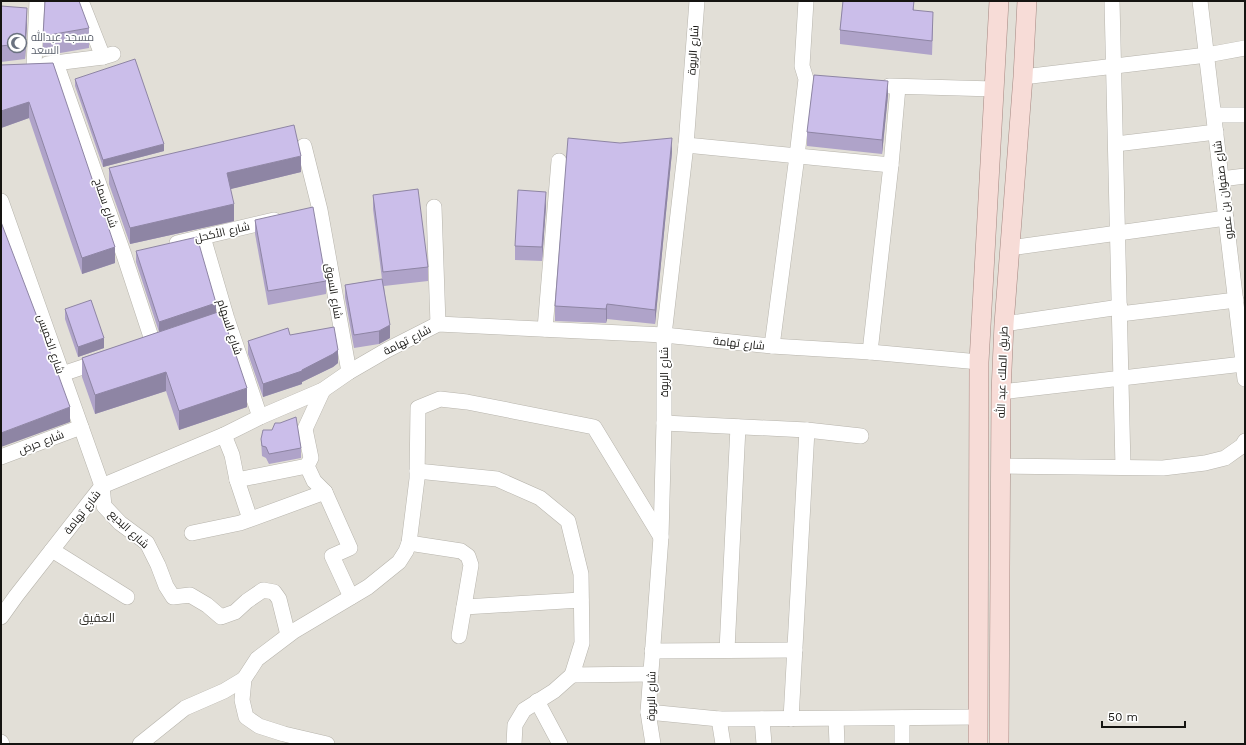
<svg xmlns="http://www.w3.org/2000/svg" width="1246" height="745" font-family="'Work Sans',Cairo,sans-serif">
	<rect width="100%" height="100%" fill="#e2dfd7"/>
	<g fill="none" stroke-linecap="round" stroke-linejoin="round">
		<defs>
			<g id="minor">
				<path d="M81 1 103 57"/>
				<path d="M1112 1 1123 467"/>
				<path d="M1200 1 1245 379"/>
				<path d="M56 63 124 255 153 343"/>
				<path d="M47 64 103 57 113 54"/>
				<path d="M34 66 37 1"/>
				<path d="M1023 77 1207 55 1245 48"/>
				<path d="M889 86 994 89"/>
				<path d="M1214 115H1245"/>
				<path d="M1116 144 1216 132"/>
				<path d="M686 145 891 165"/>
				<path d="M304 146 320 210 349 372"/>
				<path d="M1221 179 1245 176"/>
				<path d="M1 201 102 486 104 506 120 523 147 543 158 565 166 586 173 597 190 595 207 605 221 617 235 612 247 601 263 590 274 592 279 599 288 635"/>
				<path d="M434 207 438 324"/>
				<path d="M203 237 227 319 260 417"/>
				<path d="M177 243 274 220"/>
				<path d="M1010 248 1226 218"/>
				<path d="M1120 314 1236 300"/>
				<path d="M1004 324 1120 307"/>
				<path d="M545 329 559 161"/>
				<path d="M772 346 797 156 806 79 802 66 806 1"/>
				<path d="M870 352 891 165 898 87"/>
				<path d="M62 374 101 361"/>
				<path d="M323 390 305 429 311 458 307 466 314 481 325 492 350 548 332 556 351 597"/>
				<path d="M1001 392 1243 364"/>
				<path d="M664 423 807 430 861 436"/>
				<path d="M224 435 232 455 237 480 307 466"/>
				<path d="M1 457 81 427"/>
				<path d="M1000 466 1163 468 1205 463 1225 458 1242 446 1245 441"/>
				<path d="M417 471 497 479 540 498 568 521 581 574 582 643 572 675 651 674"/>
				<path d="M237 480 250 519"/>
				<path d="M192 533 240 523 325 492"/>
				<path d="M409 543 461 551 468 556 471 565 459 636"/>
				<path d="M52 550 127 597"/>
				<path d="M464 607 581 600"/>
				<path d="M1 617 16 596 102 486 224 435 260 417 323 390 349 372 387 350 438 324 664 335 772 346 870 352 979 362"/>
				<path d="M727 650 738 427"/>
				<path d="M652 651 795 650"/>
				<path d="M537 701 560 744"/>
				<path d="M648 712 719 719 978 717"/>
				<path d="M902 718V744"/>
				<path d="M719 719 723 744"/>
				<path d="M762 719 764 744"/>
				<path d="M791 719 807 430"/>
				<path d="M836 719 837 744"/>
				<path d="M1 742 2 744"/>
				<path d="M140 744 185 708 224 691 244 679"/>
				<path d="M327 744 284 734 259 726 246 717 242 700 244 679 257 659 294 631 368 587 399 562 406 551 409 543 417 479 418 408 440 399 467 402 594 427 661 537"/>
				<path d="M514 744 515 725 524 710 554 691 572 675"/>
				<path d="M653 744 648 712 661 537 664 423V335L686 145 697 1"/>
			</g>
			<g id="major">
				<path d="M978 744 979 362 999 1"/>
				<path d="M999 744 1001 392 1004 324 1023 77 1027 1"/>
			</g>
		</defs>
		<!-- minor casing -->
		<use href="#minor" stroke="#b7b4ac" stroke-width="16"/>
		<!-- major casing -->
		<use href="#major" stroke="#a48781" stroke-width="20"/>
		<!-- minor -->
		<use href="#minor" stroke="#fff" stroke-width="15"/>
		<!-- major -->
		<use href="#major" stroke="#f7dcd7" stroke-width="19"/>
	</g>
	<!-- wall -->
	<g fill="#afa3c9">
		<path d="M843 1H914V11L933 26 932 55 840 44V30Z"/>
		<path d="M1 6 27 23 25 59 1 62Z"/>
		<path d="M89 28V48L43 56V36Z"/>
		<path d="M53 63 115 263 82 274 29 118 1 128V65Z"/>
		<path d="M75 79 164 151 103 167 75 86Z"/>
		<path d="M888 95 882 154 807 146V132Z"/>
		<path d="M672 152 655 324 607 319 606 323 555 321V306Z"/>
		<path d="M109 168 301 172 230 189 234 221 130 244 109 184Z"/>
		<path d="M373 195 428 267V281L384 286 390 338 379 344 354 348 345 298V285L382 279 373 209Z"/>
		<path d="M546 206 542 261 515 260V246Z"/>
		<path d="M255 220 326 281V294L268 305 255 234Z"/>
		<path d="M136 251 216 303 159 332 136 262Z"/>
		<path d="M65 309 104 348 78 357 65 319Z"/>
		<path d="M221 311 247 407 179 430 166 391 95 414 82 377V358Z"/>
		<path d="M290 335 338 363 333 367 302 382V384L263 397 248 354V341Z"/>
		<path d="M261 439 301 448V458L269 464 266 458 262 456Z"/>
	</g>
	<!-- shaded-wall -->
	<g fill="#8e85a4">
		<path d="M27 8V23L25 59V43Z"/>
		<path d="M888 81V95L882 154V140Z"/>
		<path d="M29 102V118L1 128V111Z"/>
		<path d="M672 138V152L655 324V310Z"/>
		<path d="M164 144V151L103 167V160Z"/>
		<path d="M301 156V172L227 190V173Z"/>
		<path d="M546 192V206L542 261V247Z"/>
		<path d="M234 204V221L130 244V228Z"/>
		<path d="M115 247V263L82 274V258Z"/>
		<path d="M216 303V313L159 332V322Z"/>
		<path d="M607 304V319L606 323V309Z"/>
		<path d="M390 325V338L379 344V331Z"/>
		<path d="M104 338V348L78 357V347Z"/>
		<path d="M338 350V363L333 367 302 382V384L263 397V384Z"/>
		<path d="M166 372V391L95 414V395Z"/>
		<path d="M247 388V407L179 430V411Z"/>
		<path d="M70 407V422L1 447V433Z"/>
	</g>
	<!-- building -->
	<g fill="#cbbeea" stroke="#8e85a4">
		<path d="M45 1H79L89 28 43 36Z"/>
		<path d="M843 1H914L913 10 933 12 932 41 840 30Z"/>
		<path d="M1 6 27 8 25 43 1 46Z"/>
		<path d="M135 59 164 144 103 160 75 79Z"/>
		<path d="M53 63 115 247 82 258 29 102 1 111V65Z"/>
		<path d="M814 75 888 81 882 140 807 132Z"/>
		<path d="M294 125 301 156 227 173 234 204 130 228 109 168Z"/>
		<path d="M568 138 620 143 672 138 655 310 607 304 606 309 555 306Z"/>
		<path d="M418 189 428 267 383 272 373 195Z"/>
		<path d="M518 190 546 192 542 247 515 246Z"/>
		<path d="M313 207 326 281 268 291 255 220Z"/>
		<path d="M1 222 42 330 70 407 1 433Z"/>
		<path d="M197 237 216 303 159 322 136 251Z"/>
		<path d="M382 279 390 325 379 331 354 335 345 285Z"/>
		<path d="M91 300 104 338 78 347 65 309Z"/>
		<path d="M221 311 247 388 179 411 166 372 95 395 82 358Z"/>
		<path d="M334 327 338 350 333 354 302 370V371L263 384 248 341 288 328 290 335Z"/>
		<path d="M296 417 301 448 269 454 266 447 262 446 261 439 263 430H272L275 423H280Z"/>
	</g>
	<!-- icons -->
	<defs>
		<symbol id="mosque-ring" viewBox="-11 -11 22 22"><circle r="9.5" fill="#fff" stroke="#6b7280" stroke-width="1.5"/><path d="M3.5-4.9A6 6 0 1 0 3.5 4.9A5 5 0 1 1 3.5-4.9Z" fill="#6b7280"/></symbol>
	</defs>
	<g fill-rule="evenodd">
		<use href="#mosque-ring" x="6" y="32" width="22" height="22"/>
	</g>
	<g text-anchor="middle" stroke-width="3.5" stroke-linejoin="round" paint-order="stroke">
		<!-- worship labels -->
		<g font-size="11" fill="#5b616d" stroke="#fff" text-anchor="start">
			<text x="31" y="41">مسجد عبدالله<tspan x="31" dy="13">السعد</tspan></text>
		</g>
		<!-- street labels -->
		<g font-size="11" fill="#151411" stroke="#fff">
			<text transform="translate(693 50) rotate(-86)" y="4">شارع الربوة</text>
			<text transform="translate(1223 190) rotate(-97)" y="4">شارع صفوان بن عمرو</text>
			<text transform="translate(106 203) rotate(71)" y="4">شارع سماح</text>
			<text transform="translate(222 232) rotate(-13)" y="4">شارع الأكحل</text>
			<text transform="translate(334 291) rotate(80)" y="4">شارع السوق</text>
			<text transform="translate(230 327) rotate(72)" y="4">شارع السهام</text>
			<text transform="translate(407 340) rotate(-27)" y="4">شارع تهامة</text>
			<text transform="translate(739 343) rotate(6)" y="4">شارع تهامة</text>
			<text transform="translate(51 344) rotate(71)" y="4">شارع الخميس</text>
			<text transform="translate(664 372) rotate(-90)" y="4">شارع الربوة</text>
			<text transform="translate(1002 372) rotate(-88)" y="4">طريق الملك عبد الله</text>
			<text transform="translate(41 442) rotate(-21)" y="4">شارع حرض</text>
			<text transform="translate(82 512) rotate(-52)" y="4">شارع تهامة</text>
			<text transform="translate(129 529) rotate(43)" y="4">شارع البديع</text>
			<text transform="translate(651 696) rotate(-89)" y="4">شارع الربوة</text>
		</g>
		<!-- neighbourhood labels -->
		<g font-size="12" fill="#302e28" stroke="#fff">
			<text x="97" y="622">العقيق</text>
		</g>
	</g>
	<!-- border -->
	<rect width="1246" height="745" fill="none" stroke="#151411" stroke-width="4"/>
	<!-- scale -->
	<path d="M1102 721v6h83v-6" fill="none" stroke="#151411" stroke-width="2"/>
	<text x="1108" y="721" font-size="12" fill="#151411" stroke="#ffffff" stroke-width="3" paint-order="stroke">50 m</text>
</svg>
